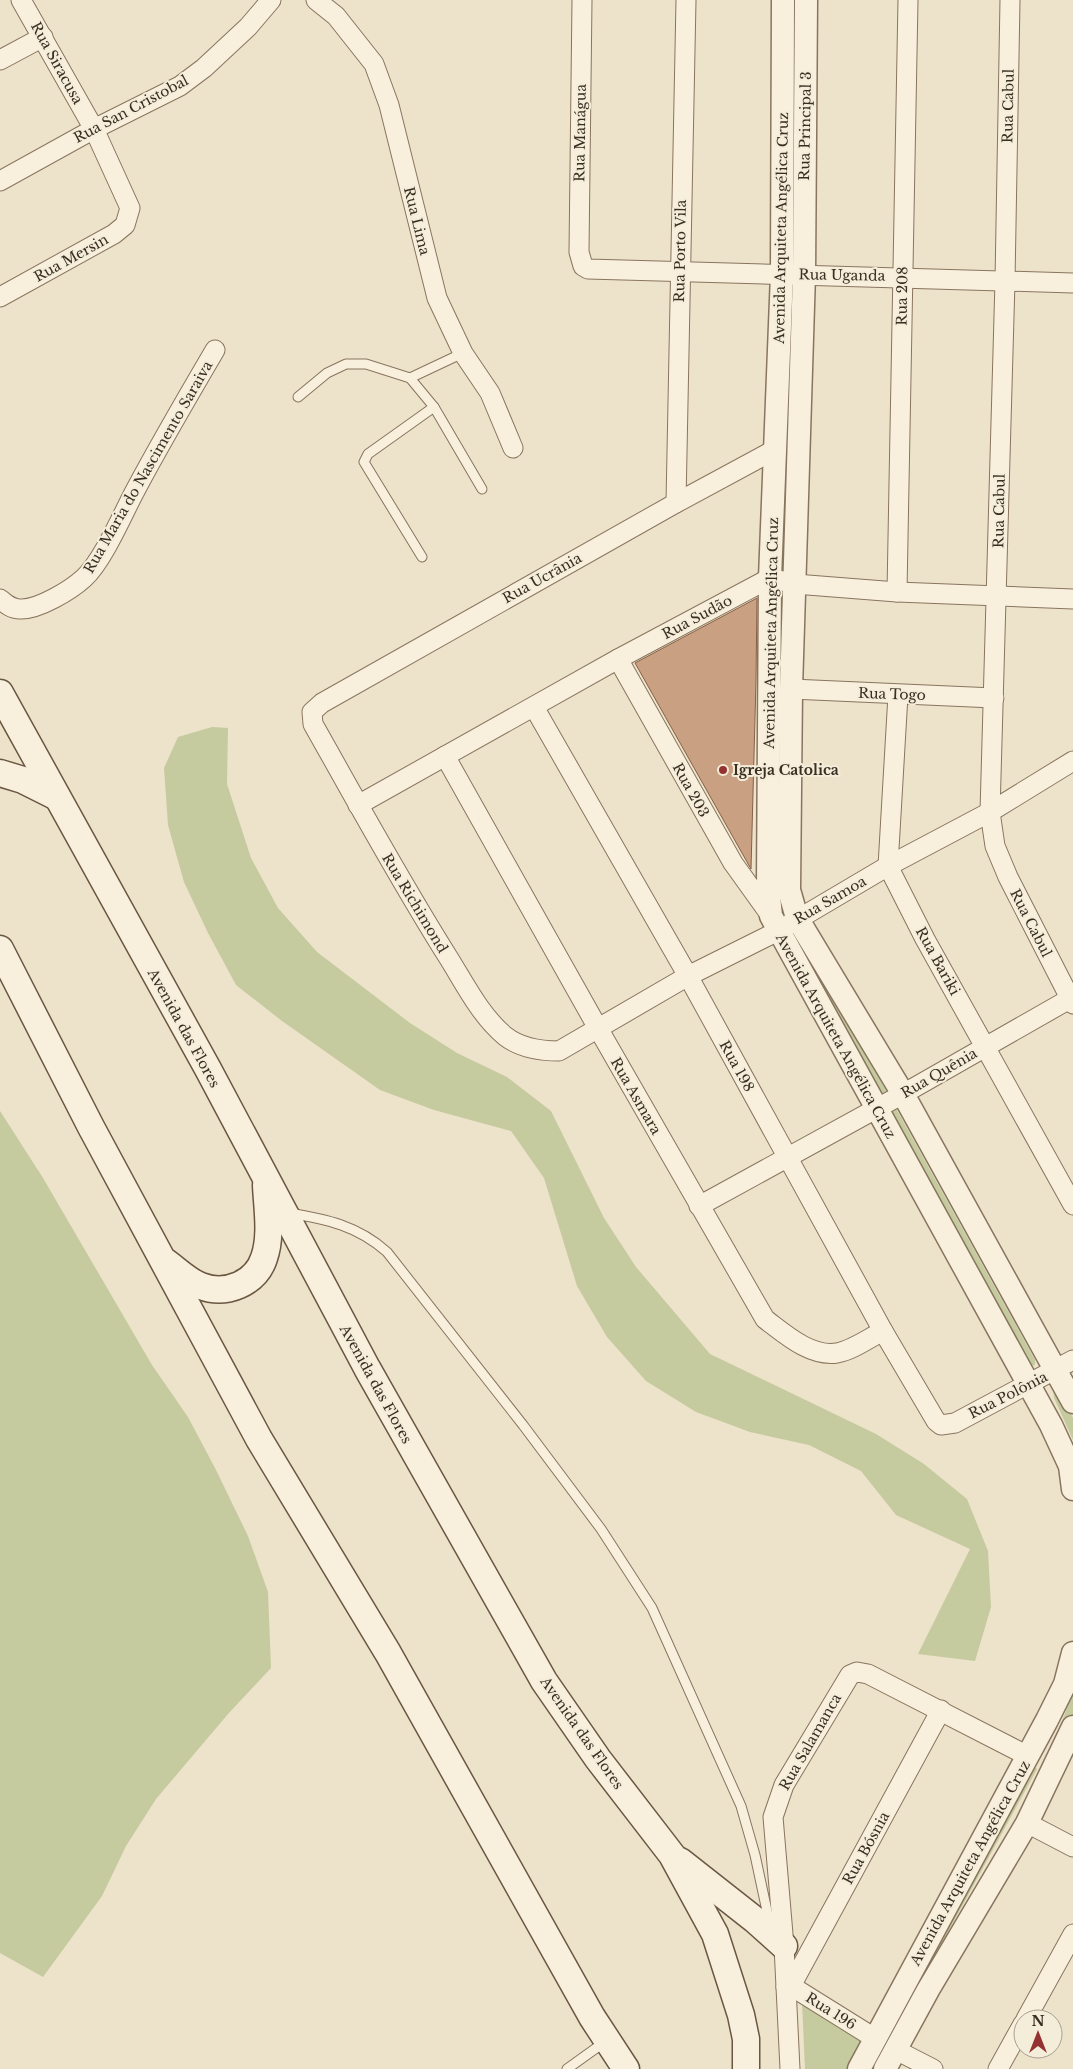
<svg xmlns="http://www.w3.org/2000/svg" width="1073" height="2069" font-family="'Libre Baskerville',serif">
	<rect width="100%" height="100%" fill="#ede2ca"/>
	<!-- green -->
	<g fill="#c5cb9e">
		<path d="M212 727 228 728 227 784 251 858 278 908 317 952 410 1023 457 1053 507 1077 551 1111 604 1218 636 1267 710 1354 876 1434 924 1464 967 1499 988 1551 991 1607 975 1661 918 1654 970 1549 896 1515 861 1471 809 1445 750 1432 696 1412 646 1381 607 1337 577 1286 544 1178 511 1131 434 1110 380 1090 282 1021 236 985 208 933 184 882 168 825 164 768 178 737Z"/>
		<path d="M798 942H804L1035 1360V1365L1031 1366 797 945Z"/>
		<path d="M0 1111 43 1178 152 1365 188 1417 215 1468 248 1536 268 1592 271 1668 228 1714 156 1799 126 1846 102 1896 43 1977 0 1953Z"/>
		<path d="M1053 1387H1056L1073 1418V1440L1054 1398Z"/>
		<path d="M1073 1693V1714L1061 1745 1055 1739Z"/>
		<path d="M1033 1766 1037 1769 1036 1771 873 2069H864Z"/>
		<path d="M802 2002 865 2036 848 2069H805Z"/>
	</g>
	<!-- building -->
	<path fill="#c9a082" stroke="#866046" d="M757 598 756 680 751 869 635 663Z"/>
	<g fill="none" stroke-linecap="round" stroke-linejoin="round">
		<defs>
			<g id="service">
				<path d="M410 378 463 353"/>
				<path d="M298 397 327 373 346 364H366L410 378 434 407 482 489"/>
				<path d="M422 557 364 462 368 454 434 407"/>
				<path d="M288 1213C327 1219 358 1226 387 1252L523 1425 601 1529 652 1608 741 1806 755 1855 770 1925"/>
				<path d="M567 2069 606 2041"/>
			</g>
			<g id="minor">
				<path d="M316 0 336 16 374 64 389 105 437 298 463 353 490 393 513 448"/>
				<path d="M582 0 579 252 583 266 588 269 1073 283"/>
				<path d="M1010 0 1005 281 990 812 995 846 1008 877 1073 1004"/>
				<path d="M0 60 43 37"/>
				<path d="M0 181 94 129 180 86 204 68 248 27 271 0"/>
				<path d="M0 297 114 234 125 225 130 208 94 129 21 0"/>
				<path d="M776 449 676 503 322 703 312 712 313 724C357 802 400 881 448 957 465 984 480 1015 505 1036 520 1048 541 1051 559 1051L688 976 778 931 888 866 990 812 1073 761"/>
				<path d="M676 503 686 0"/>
				<path d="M897 592 908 0"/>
				<path d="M0 599C6 604 11 609 20 609 38 610 71 590 84 578 103 561 123 513 136 489 161 442 188 396 215 350"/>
				<path d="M618 659 733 863 771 916"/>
				<path d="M791 689 994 698"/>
				<path d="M898 695 888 866 925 939 1073 1205"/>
				<path d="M534 707 688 976 883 1331 936 1421 941 1425 955 1423 1073 1360"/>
				<path d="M445 756 599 1030 765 1319C785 1334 810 1357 837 1353 853 1350 869 1338 883 1331"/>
				<path d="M358 805 618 659 770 578 795 584 897 592 1073 599"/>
				<path d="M699 1206 903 1094 1073 997"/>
				<path d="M1027 1823 1073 1847"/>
				<path d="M791 1986 941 1710"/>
				<path d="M786 1987 791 1986 876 2039"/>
				<path d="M1026 2019 1073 1934"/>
				<path d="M896 2050 933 2069"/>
				<path d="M790 2069 784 1946 773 1817 784 1785 850 1675 857 1672 868 1674 1028 1756"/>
				<path d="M998 2069 1023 2024"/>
			</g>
			<g id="tertiary">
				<path d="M783 0 782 274 770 578 768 886 771 916 1051 1425 1070 1466 1073 1489"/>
				<path d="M806 0 804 274 791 689 789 890 797 918 903 1094 1073 1402"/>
				<path d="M859 2069 1047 1720 1065 1684 1073 1653"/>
				<path d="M885 2069 928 1990 1027 1823 1073 1727"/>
			</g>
			<g id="secondary">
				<path d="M0 693 208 1069 367 1368 544 1681 598 1759 672 1855 715 1934 741 2015 746 2039V2069"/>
				<path d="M0 773 23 780 57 797"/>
				<path d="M0 949 91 1127 259 1439 388 1653 592 2017 626 2069"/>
				<path d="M166 1262C177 1270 189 1282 201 1286 226 1296 256 1283 264 1258 272 1236 267 1208 266 1185"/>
				<path d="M680 1861 755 1920 784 1946"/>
			</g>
		</defs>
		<!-- service casing -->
		<use href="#service" stroke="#88755f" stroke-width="11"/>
		<!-- minor casing -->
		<use href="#minor" stroke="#88755f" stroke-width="21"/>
		<!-- tertiary casing -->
		<use href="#tertiary" stroke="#88755f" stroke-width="25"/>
		<!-- secondary casing -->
		<use href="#secondary" stroke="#6a5742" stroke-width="29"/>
		<!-- service -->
		<use href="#service" stroke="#f8f0dd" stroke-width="9"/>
		<!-- minor -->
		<use href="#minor" stroke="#f8f0dd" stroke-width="19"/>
		<!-- tertiary -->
		<use href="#tertiary" stroke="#f8f0dd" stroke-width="22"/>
		<!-- secondary -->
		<use href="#secondary" stroke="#f8f0dd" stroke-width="26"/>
	</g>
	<!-- markers -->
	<circle fill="#943232" stroke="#f4edd9" stroke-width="2" cx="723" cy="770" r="5"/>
	<g text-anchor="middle" stroke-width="4" stroke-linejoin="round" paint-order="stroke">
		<!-- street labels -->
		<g font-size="14" fill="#3a2d21" stroke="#f4edd9">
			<text transform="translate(57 63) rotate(61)" y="5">Rua Siracusa</text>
			<text transform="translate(1008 106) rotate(-89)" y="5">Rua Cabul</text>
			<text transform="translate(131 109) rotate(-28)" y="5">Rua San Cristobal</text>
			<text transform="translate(805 126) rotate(-89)" y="5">Rua Principal 3</text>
			<text transform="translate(580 133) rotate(-89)" y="5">Rua Manágua</text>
			<text transform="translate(417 221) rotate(76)" y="5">Rua Lima</text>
			<text transform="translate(781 228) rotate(-89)" y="5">Avenida Arquiteta Angélica Cruz</text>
			<text transform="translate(680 251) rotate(-89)" y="5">Rua Porto Vila</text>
			<text transform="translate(71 258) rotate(-29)" y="5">Rua Mersin</text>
			<text transform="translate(842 275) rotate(1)" y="5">Rua Uganda</text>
			<text transform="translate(902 296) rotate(-89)" y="5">Rua 208</text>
			<text transform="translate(148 467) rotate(-60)" y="5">Rua Maria do Nascimento Saraiva</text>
			<text transform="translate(999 511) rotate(-89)" y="5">Rua Cabul</text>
			<text transform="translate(542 578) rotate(-29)" y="5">Rua Ucrânia</text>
			<text transform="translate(697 617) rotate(-28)" y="5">Rua Sudão</text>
			<text transform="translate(771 633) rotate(-89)" y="5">Avenida Arquiteta Angélica Cruz</text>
			<text transform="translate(892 694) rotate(2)" y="5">Rua Togo</text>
			<text transform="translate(691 790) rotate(61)" y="5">Rua 203</text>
			<text transform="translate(830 900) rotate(-30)" y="5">Rua Samoa</text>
			<text transform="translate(415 903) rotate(59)" y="5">Rua Richimond</text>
			<text transform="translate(1031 923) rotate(63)" y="5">Rua Cabul</text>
			<text transform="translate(938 961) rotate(61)" y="5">Rua Bariki</text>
			<text transform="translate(184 1028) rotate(61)" y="5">Avenida das Flores</text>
			<text transform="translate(836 1036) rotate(61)" y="5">Avenida Arquiteta Angélica Cruz</text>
			<text transform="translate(737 1066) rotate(61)" y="5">Rua 198</text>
			<text transform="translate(939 1073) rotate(-30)" y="5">Rua Quênia</text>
			<text transform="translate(636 1096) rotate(60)" y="5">Rua Asmara</text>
			<text transform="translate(376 1384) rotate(61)" y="5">Avenida das Flores</text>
			<text transform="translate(1008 1395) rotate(-27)" y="5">Rua Polônia</text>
			<text transform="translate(582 1733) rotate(55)" y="5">Avenida das Flores</text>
			<text transform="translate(810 1742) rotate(-60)" y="5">Rua Salamanca</text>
			<text transform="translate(866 1848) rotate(-61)" y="5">Rua Bósnia</text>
			<text transform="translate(970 1863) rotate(-61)" y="5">Avenida Arquiteta Angélica Cruz</text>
			<text transform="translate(831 2011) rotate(32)" y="5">Rua 196</text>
		</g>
		<!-- poi labels -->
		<g font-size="14" font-weight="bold" fill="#3a2d21" stroke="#f4edd9" text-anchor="start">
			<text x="733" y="775">Igreja Catolica</text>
		</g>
	</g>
	<!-- north arrow -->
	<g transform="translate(1038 2034)"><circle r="24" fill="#f4edd9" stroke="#aaa08f"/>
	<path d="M0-4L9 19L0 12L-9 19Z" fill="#943232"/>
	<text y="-8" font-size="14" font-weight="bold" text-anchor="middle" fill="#3a2d21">N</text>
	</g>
</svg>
